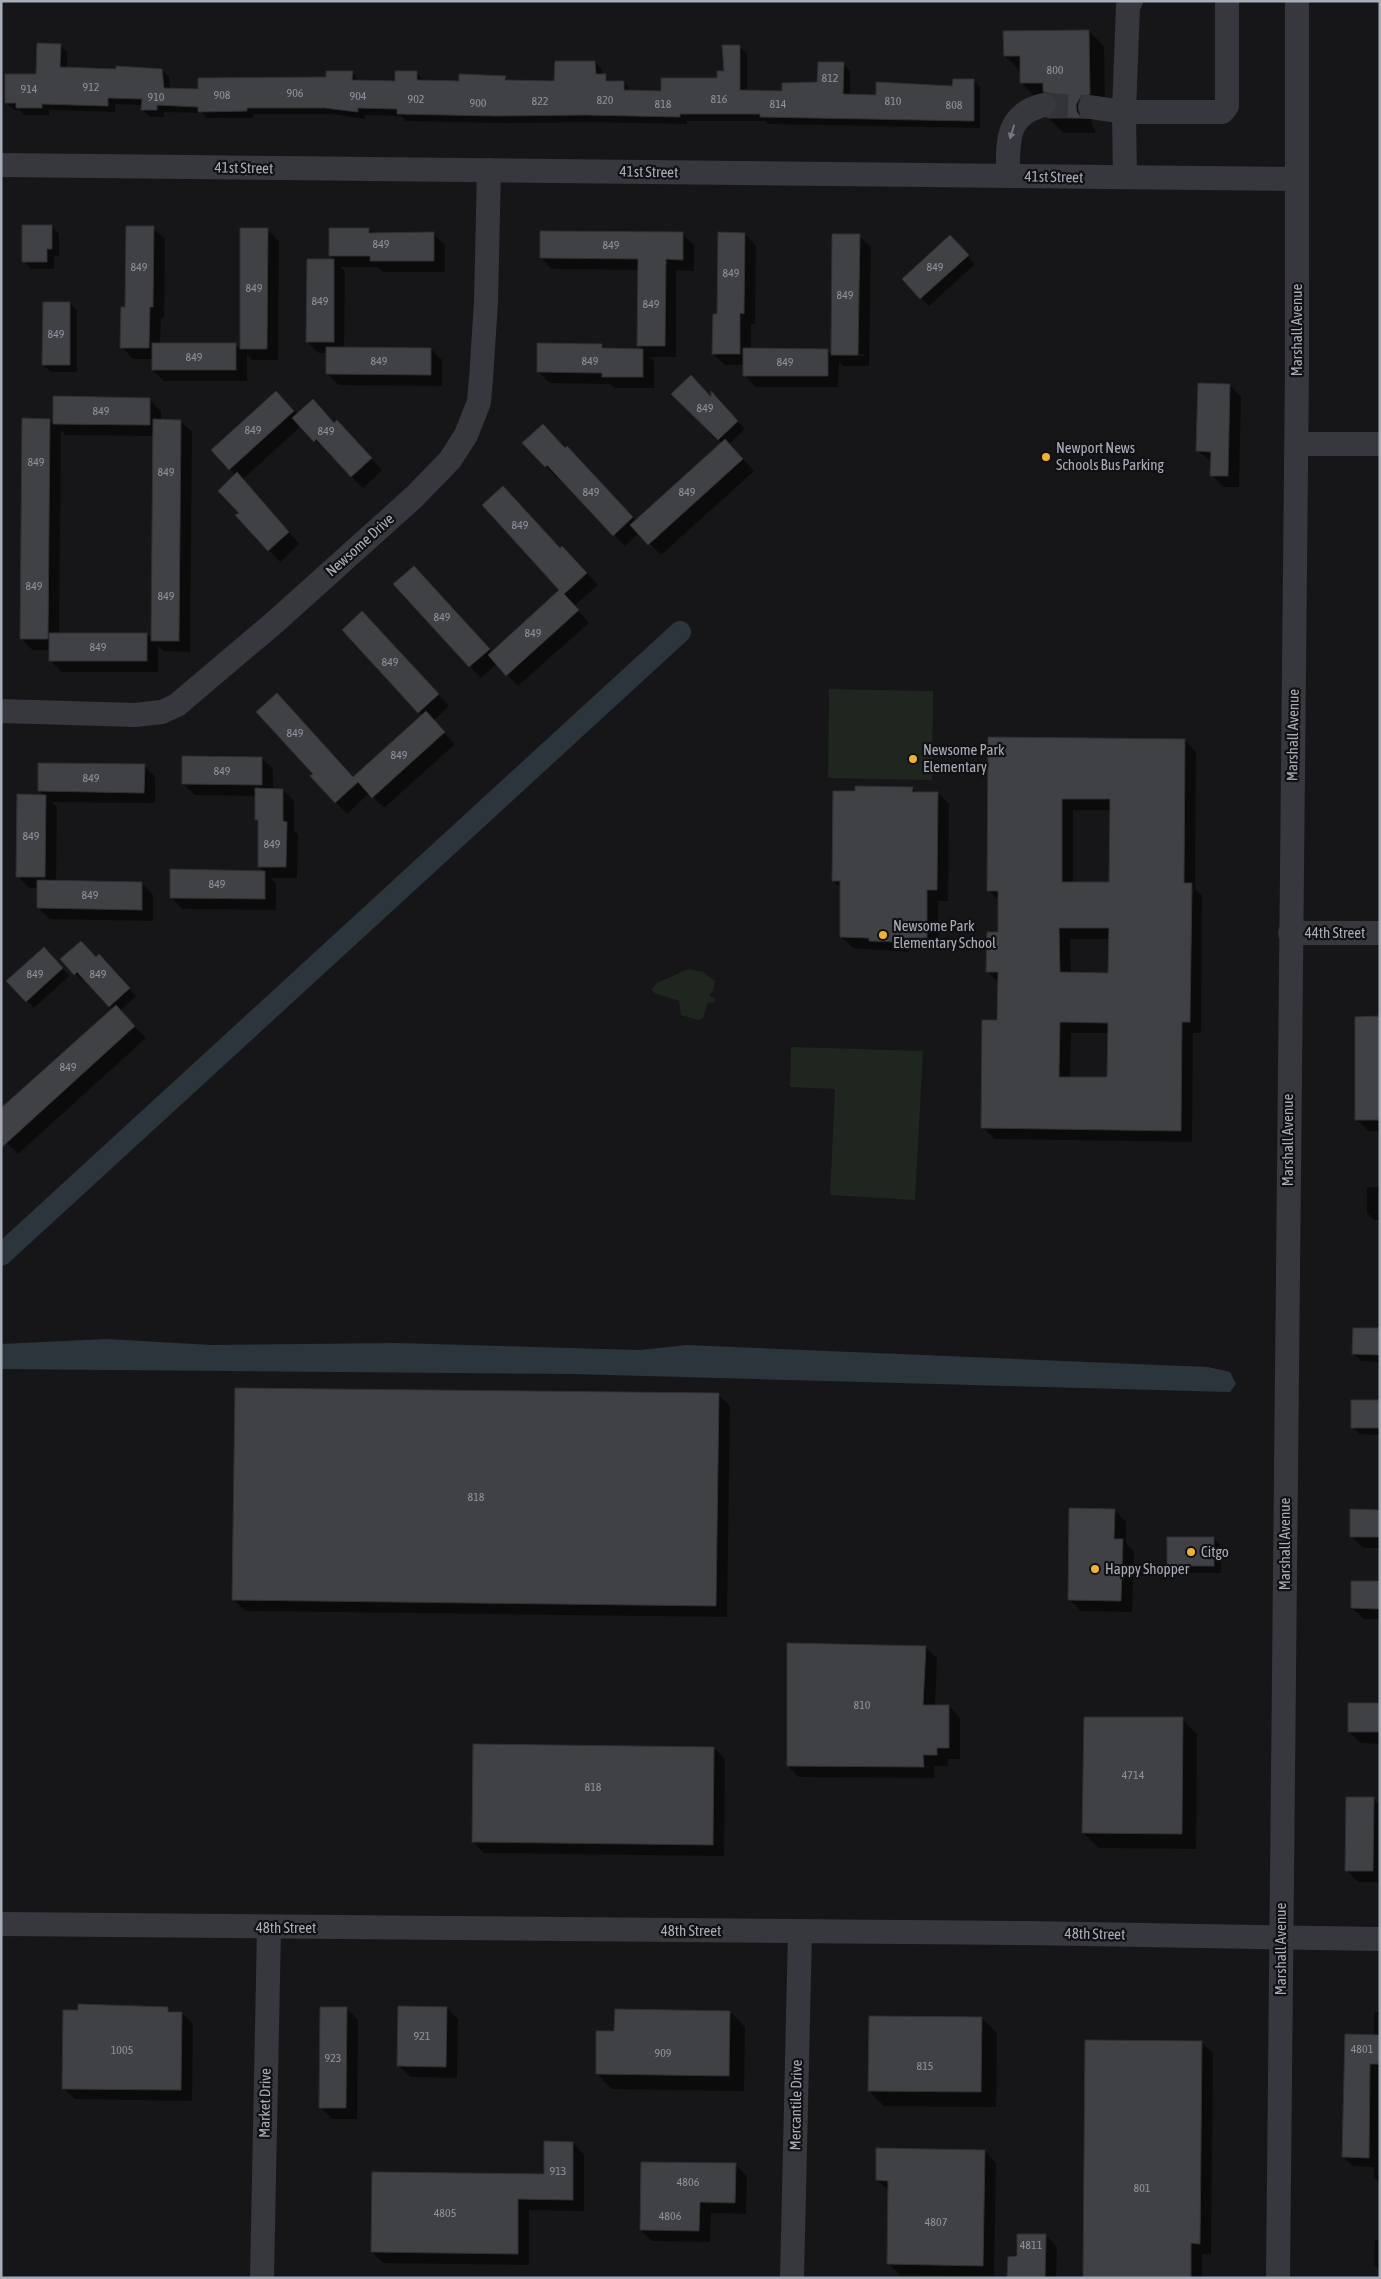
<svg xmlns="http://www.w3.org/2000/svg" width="1381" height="2279" font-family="'Asap Condensed',sans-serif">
	<rect width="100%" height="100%" fill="#161618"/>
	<!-- green -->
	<g fill="#1e261f">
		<path d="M829 689 933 691 932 780 828 778Z"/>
		<path d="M688 969 703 972 715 981 713 991 709 996 715 998 714 1003 708 1002 703 1018 698 1020 681 1015 679 1001 654 993 652 989 657 983Z"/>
		<path d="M791 1047 923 1051 915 1200 830 1195 835 1089 790 1087Z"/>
	</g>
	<!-- water -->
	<path fill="#2c353c" d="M106 1339 212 1345 398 1343 640 1350 687 1345 1208 1367 1230 1372 1236 1384 1230 1392 573 1374 1 1369V1344Z"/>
	<!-- shadow -->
	<g fill="#0007" fill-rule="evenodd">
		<path d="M1089 31 1104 46 1105 109 1095 113 1091 121 1096 133H1064L1049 119 1056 115 1059 105 1052 98H1037L1021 83 1020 71 1005 56ZM1072 117H1088V119H1072Z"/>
		<path d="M60 45 67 52V69L162 70 169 77 170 90 199 91 327 79 352 72 359 81 396 82 417 73 424 81 460 82 505 77 510 82H555L595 62 602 70V75L613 82H624L631 91 663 92 718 79 726 72 740 47 747 54V91L784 92 819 84 843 63 850 71V95L877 96 954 87 973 80 980 87V128L768 124 765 121H687V124L594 122 504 123 406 121 401 116 365 115V119L333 114H253V118H207L202 113 164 112V117H150L143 110V105L115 104V112L49 110V115H25L20 110H14L6 103 38 75Z"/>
		<path d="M51 226 59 234V256H54V269H31L24 261Z"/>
		<path d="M153 228 165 239 164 318H161L160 344H235L241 350V229H267L279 241 278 360H252L247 354V381H164L153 370V359H133L122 347 126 308Z"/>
		<path d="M369 229 373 234H434L445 245V272H383L378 267H340L345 272 344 348 431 349 442 360V386L339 385 327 374V353H319L307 342 308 261H335L330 256Z"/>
		<path d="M683 234 694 245V271L676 270V357H650L654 361V388H615L610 384 550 383 538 372 602 345 606 350H643L639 346V270L552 269 541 258Z"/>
		<path d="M745 234 756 246 755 324H751V350H827L832 355 859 236 871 247 869 366H843L839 361 838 387H756L744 375V365H725L713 354 718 315ZM842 354H864V356H842Z"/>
		<path d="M957 244 975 264 929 306 904 279Z"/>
		<path d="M70 303 77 311V372H51L43 365Z"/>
		<path d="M1230 385 1241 397 1239 487H1223L1212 475V462L1198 451Z"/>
		<path d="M673 394 718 400 745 429 729 444 754 471 661 555 639 533 625 546 559 476 557 478 524 443 565 450 579 459 636 521 722 443Z"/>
		<path d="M54 398 149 399 161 411V421H180L192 432 190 652 164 651 158 646V672H62L50 660V650H32L21 638 50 420 54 424ZM61 430 65 435 154 436 153 640 147 635 59 634Z"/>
		<path d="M288 404 298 415 335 424 348 433 382 470 363 488 301 426 243 479 299 544 280 562 237 516 241 514 236 475 213 450Z"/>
		<path d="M560 550 574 559 598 585 574 606 589 623 518 686 497 664 481 678 395 584 425 579 492 652 561 590Z"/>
		<path d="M374 624 449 706 433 721 455 744 384 808 369 793 347 814 336 802 354 778 423 716 343 630Z"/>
		<path d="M989 738 1185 740 1196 752 1195 888 1202 896 1201 1033H1193L1192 1142 994 1139 983 1127 999 1022V983L987 971 999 933V901L989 890ZM1073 810H1111L1110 883H1073ZM1070 939H1110L1109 974 1071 973ZM1071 1033H1109L1108 1079 1070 1078Z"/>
		<path d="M262 758 273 769V790H283L294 801V831L298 834 297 878H270L276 883V910L182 909 171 897 264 872 259 866 260 823 256 820 257 796 195 795 183 784Z"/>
		<path d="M144 765 155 777V803L51 802 57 807 56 882 142 883 153 895V921L50 919 38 908V888H29L18 876 45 796 39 791Z"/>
		<path d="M912 788 917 793H938L949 804 948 901H938V949H909V952L853 948 841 937 842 889 833 881Z"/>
		<path d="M51 956 69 976 34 1008 27 1001Z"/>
		<path d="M96 958 106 963 136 996 120 1011 146 1038 18 1154 1 1137 113 1009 85 979 83 981 62 960Z"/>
		<path d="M1380 1018V1131H1368L1357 1120Z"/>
		<path d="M1367 1187H1380V1220H1374L1367 1213Z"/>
		<path d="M1380 1330V1362L1361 1361 1354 1354Z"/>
		<path d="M718 1395 730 1406 727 1617 245 1611 234 1600Z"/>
		<path d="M1380 1402V1435L1360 1434 1352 1427Z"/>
		<path d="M1115 1510 1126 1522V1544L1134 1552 1132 1612 1081 1611 1069 1599Z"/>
		<path d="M1380 1511V1548H1363L1351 1536Z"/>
		<path d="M1214 1538 1221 1546V1573H1176L1168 1566Z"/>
		<path d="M1380 1583V1619H1364L1352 1608Z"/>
		<path d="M925 1647 937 1658 935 1706H949L960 1718V1759H948V1766H934L935 1778 799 1777 788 1766Z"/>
		<path d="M1380 1705V1744L1361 1743 1349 1732Z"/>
		<path d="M1182 1719 1197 1734 1196 1849 1099 1848 1083 1833Z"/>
		<path d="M714 1748 725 1759 724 1856 484 1853 473 1842Z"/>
		<path d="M1373 1799 1380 1805V1882H1358L1347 1870Z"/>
		<path d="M346 2008 358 2020 357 2119H332L321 2108Z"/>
		<path d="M447 2008 458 2019 457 2078 410 2077 399 2066Z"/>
		<path d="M167 2009 171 2013H182L193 2024 192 2101 75 2099 63 2088Z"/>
		<path d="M730 2012 745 2027 744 2091 612 2089 597 2074 615 2033Z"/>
		<path d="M1374 2012H1380V2183L1374 2178V2167L1353 2166 1343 2157 1374 2036Z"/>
		<path d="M982 2018 997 2033 996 2107 884 2106 869 2091Z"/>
		<path d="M1201 2042 1213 2053 1211 2254H1202V2278H1084Z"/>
		<path d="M573 2143 584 2154V2211L529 2210V2265L383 2263 372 2252 545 2176Z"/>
		<path d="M985 2151 996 2163 994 2276 900 2275 888 2263 889 2191 877 2180Z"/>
		<path d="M736 2165 747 2176 746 2214 711 2213 710 2242 652 2241 641 2230Z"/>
		<path d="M1045 2235 1057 2247 1056 2278H1008L1018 2258Z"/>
		<path d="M1375 2240H1380V2271L1374 2265Z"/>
	</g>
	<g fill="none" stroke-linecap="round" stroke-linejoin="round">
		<!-- canal -->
		<path stroke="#2c353c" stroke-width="22" d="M1 1255 680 632"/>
	</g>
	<!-- building -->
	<g fill="#404145" stroke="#303034" fill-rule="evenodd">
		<path d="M1089 30 1090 94 1080 98 1076 105 1077 112 1082 118H1047L1055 114 1058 107 1057 100 1053 94 1043 92V83H1020V56H1004L1003 31Z"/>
		<path d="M37 43 61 44 60 67 116 69V66L162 69 164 88 198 89V78L326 77V71H353L352 80 395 81V71H417V80L459 81V74L506 76 505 80 554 81 555 61H595L596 74H606V81H624V90L661 91V78H717V71H724L722 45H740V90L782 91V83L817 82 818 62H844L843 94 876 95V82L952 86 953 79H974V121L760 117V114H680V117L586 115 496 116 397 114V109L358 108V112L325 108H247V111L198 112V107L157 105V110H141L142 99 108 98V106L42 104V108H16V103H5V74H36Z"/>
		<path d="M22 225H52V249H47V262H22Z"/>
		<path d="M126 226H154L153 307H150L149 348H120L121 307H125Z"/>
		<path d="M240 228H268L267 349H240Z"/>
		<path d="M329 228H369V233L434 232V261H370V256H329Z"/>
		<path d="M540 231 683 232V260L666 259 665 346H637L638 259 540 258Z"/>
		<path d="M718 232 745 233 744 314 740 313V354H712L713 314H717Z"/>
		<path d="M832 234H860L858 355H831Z"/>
		<path d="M950 235 969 255 920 299 902 279Z"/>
		<path d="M307 259H334V342H306Z"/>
		<path d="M43 302H70V365H42Z"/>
		<rect x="152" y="343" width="84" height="27"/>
		<path d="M537 343 602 344V348L643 349V377H602V373L537 372Z"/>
		<path d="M326 347 431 348V375L326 374Z"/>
		<path d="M743 348 828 349V376H743Z"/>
		<path d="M691 375 711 397V391L738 421 718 440 671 394Z"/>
		<path d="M1198 383 1230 384 1228 476H1210L1211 452 1196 451Z"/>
		<path d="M276 391 294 411 229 470 211 450Z"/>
		<path d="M53 396 150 398V425L53 424Z"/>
		<path d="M313 399 334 423 337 420 372 458 351 477 316 439 314 442 292 418Z"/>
		<path d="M22 418 50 419 48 639H20Z"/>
		<path d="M153 419 181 420 179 641H151Z"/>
		<path d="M543 424 565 448 567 446 633 517 613 536 547 465 545 467 522 443Z"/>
		<path d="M725 439 743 459 648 545 630 525Z"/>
		<path d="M237 472 289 532 268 551 235 515 239 513 218 491Z"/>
		<path d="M503 486 560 548 562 546 587 573 564 594 579 610 506 676 488 655 559 590 482 505Z"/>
		<path d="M414 566 490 649 469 667 393 584Z"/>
		<path d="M362 611 439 694 418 713 342 630Z"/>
		<rect x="49" y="633" width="98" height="28"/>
		<path d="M277 693 353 777 426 711 445 732 372 798 358 782 335 803 310 776 313 774 256 712Z"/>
		<path d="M988 737 1185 739 1184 883H1192L1190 1022H1182L1181 1131 981 1128 982 1020H997L998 972H986L987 932H998V891H987ZM1062 799H1110L1109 882H1062ZM1059 928H1109L1108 973 1060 972ZM1060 1022 1108 1023 1107 1077H1059Z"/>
		<path d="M182 756 262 757V785L182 784Z"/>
		<path d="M38 763 145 764 144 793 38 791Z"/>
		<path d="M855 786 913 787 912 792H938L937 890H927V938H898V942L869 941V938L840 937V881H832L833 791H855Z"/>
		<path d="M255 788 283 789V821L287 822 286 867H258V820H255Z"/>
		<path d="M17 794 46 795 45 877H16Z"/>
		<path d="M170 869 265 871V899L170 898Z"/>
		<path d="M37 880 142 882V910L37 908Z"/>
		<path d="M81 941 96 957 99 954 130 988 109 1007 77 972 74 975 60 959Z"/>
		<path d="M44 947 63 968 26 1002 6 981Z"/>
		<path d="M116 1005 135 1026 1 1148V1108Z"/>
		<path d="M1380 1016V1120H1355V1017Z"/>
		<path d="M1353 1328H1380V1355L1352 1354Z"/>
		<path d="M235 1388 719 1393 716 1606 232 1600Z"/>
		<rect x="1351" y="1400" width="29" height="28"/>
		<path d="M1069 1508 1115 1509 1114 1539H1123L1121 1601 1068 1600Z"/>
		<path d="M1350 1509 1380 1510V1537H1350Z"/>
		<rect x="1167" y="1537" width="47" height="29"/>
		<path d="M1351 1581H1380V1609L1351 1608Z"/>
		<path d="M787 1643 926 1646 923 1705H949V1748H937V1755H923L924 1767 787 1766Z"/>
		<rect x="1348" y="1703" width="32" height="29"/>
		<path d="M1084 1717H1183L1182 1834 1082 1833Z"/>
		<path d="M473 1744 714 1747 713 1845 472 1842Z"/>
		<path d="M1346 1797H1374L1373 1871H1345Z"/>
		<path d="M78 2004 168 2007V2012H182L181 2090 62 2089 63 2010H78Z"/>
		<path d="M398 2006 447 2007 446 2067 397 2066Z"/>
		<path d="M320 2007H347L346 2108H319Z"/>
		<path d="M615 2009 730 2011 729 2076 596 2074V2031H614Z"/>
		<path d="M869 2016 982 2017 981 2092 868 2091Z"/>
		<path d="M1345 2034 1380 2035V2064H1370L1369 2158 1342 2157Z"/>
		<path d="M1085 2040 1202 2041 1200 2244 1191 2243V2278H1083Z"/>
		<path d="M544 2141 573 2142V2200L518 2199V2254L371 2252 372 2172 544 2174Z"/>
		<path d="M876 2148 985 2150 983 2266 887 2264 888 2181 876 2180Z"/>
		<path d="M641 2162 736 2163 735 2203 700 2202 699 2231 640 2230Z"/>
		<path d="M1017 2234H1046L1045 2278H1007L1008 2257 1017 2256Z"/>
	</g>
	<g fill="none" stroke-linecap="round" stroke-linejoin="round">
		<!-- minor-tunnel -->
		<path stroke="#333438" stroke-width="24" stroke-dasharray="24 12" stroke-linecap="butt" d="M1044 105 1090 107"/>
		<!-- minor -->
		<g stroke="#37383d" stroke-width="24">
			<path d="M1090 107 1124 112H1222L1227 106V1"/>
			<path d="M1 165 1297 179"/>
			<path d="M1008 176C1008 143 1005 114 1044 105"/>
			<path d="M1125 177 1124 112 1128 6 1131 1"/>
			<path d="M1297 444H1377"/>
			<path d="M1 711 135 715 162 712 177 705 275 622 414 497 450 460 466 435 479 402 481 379 486 302 489 170"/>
			<path d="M1290 933H1380"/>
			<path d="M1 1924 1027 1933 1380 1939"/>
			<path d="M262 2278 269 1928"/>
			<path d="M792 2278 800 1932"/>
			<path d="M1278 2278 1297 368V1"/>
		</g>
	</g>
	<!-- one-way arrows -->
	<defs><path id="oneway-solid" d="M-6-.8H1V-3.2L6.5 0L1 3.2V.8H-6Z" transform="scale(1.25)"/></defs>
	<use fill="#757881" href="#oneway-solid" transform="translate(1012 132) rotate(107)"/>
	<!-- markers -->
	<g fill="#f2b134" stroke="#111113" stroke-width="2">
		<circle cx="1046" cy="457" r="5"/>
		<circle cx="913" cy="759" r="5"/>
		<circle cx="883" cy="935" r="5"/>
		<circle cx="1191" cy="1552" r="5"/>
		<circle cx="1095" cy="1569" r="5"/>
	</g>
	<g text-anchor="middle" stroke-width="4.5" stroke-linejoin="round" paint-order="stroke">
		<!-- number labels -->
		<g font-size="12" fill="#8e929b">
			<text x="1055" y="74">800</text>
			<text x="830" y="82">812</text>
			<text x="91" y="91">912</text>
			<text x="29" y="93">914</text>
			<text x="295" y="97">906</text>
			<text x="222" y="99">908</text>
			<text x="358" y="100">904</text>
			<text x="156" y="101">910</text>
			<text x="416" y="103">902</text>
			<text x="719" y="103">816</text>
			<text x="605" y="104">820</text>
			<text x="540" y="105">822</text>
			<text x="893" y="105">810</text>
			<text x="478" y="107">900</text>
			<text x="663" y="108">818</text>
			<text x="778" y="108">814</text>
			<text x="954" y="109">808</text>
			<text x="381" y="248">849</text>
			<text x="611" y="249">849</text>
			<text x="139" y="271">849</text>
			<text x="935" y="271">849</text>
			<text x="731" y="277">849</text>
			<text x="254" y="292">849</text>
			<text x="845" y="299">849</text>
			<text x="320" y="305">849</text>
			<text x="651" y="308">849</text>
			<text x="56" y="338">849</text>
			<text x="194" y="361">849</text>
			<text x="379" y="365">849</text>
			<text x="590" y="365">849</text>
			<text x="785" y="366">849</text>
			<text x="705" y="412">849</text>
			<text x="101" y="415">849</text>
			<text x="253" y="434">849</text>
			<text x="326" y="435">849</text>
			<text x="36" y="466">849</text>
			<text x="166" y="476">849</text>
			<text x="591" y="496">849</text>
			<text x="687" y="496">849</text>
			<text x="520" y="529">849</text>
			<text x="34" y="590">849</text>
			<text x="166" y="600">849</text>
			<text x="442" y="621">849</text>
			<text x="533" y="637">849</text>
			<text x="98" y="651">849</text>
			<text x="390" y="666">849</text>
			<text x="295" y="737">849</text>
			<text x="399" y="759">849</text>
			<text x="222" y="775">849</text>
			<text x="91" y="782">849</text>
			<text x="31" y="840">849</text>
			<text x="272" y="848">849</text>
			<text x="217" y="888">849</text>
			<text x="90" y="899">849</text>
			<text x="35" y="978">849</text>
			<text x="98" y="978">849</text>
			<text x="68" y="1071">849</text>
			<text x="476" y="1501">818</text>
			<text x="862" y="1709">810</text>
			<text x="1133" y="1779">4714</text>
			<text x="593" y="1791">818</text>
			<text x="422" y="2040">921</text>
			<text x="1362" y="2053">4801</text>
			<text x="122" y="2054">1005</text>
			<text x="663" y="2057">909</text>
			<text x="333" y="2062">923</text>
			<text x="925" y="2070">815</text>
			<text x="558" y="2175">913</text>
			<text x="688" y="2186">4806</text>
			<text x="1142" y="2192">801</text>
			<text x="445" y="2217">4805</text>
			<text x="670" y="2220">4806</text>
			<text x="936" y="2226">4807</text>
			<text x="1031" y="2249">4811</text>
		</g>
		<!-- street labels -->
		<g font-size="15" fill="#a8adb8" stroke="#111113">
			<text transform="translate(244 168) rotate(1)" y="5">41st Street</text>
			<text transform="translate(649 172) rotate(1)" y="5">41st Street</text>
			<text transform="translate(1054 177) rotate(1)" y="5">41st Street</text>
			<text transform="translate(1297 330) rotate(-90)" y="5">Marshall Avenue</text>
			<text transform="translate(360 545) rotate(-42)" y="5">Newsome Drive</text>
			<text transform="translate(1293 735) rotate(-89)" y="5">Marshall Avenue</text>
			<text x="1335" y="938">44th Street</text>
			<text transform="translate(1288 1140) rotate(-90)" y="5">Marshall Avenue</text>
			<text transform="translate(1285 1544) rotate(-90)" y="5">Marshall Avenue</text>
			<text x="286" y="1933">48th Street</text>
			<text x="691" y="1936">48th Street</text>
			<text transform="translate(1095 1934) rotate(1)" y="5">48th Street</text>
			<text transform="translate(1281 1949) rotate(-90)" y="5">Marshall Avenue</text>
			<text transform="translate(265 2103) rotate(-89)" y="5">Market Drive</text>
			<text transform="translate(796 2105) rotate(-89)" y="5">Mercantile Drive</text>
		</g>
		<!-- poi labels -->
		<g font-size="15" fill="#a8adb8" stroke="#111113" text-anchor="start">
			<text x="1056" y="453">Newport News<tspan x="1056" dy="17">Schools Bus Parking</tspan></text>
			<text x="923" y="755">Newsome Park<tspan x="923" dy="17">Elementary</tspan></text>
			<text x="893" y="931">Newsome Park<tspan x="893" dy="17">Elementary School</tspan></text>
			<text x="1201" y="1557">Citgo</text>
			<text x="1105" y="1574">Happy Shopper</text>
		</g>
	</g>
	<!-- border -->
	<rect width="1381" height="2279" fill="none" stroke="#a8adb8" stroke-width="5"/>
</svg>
